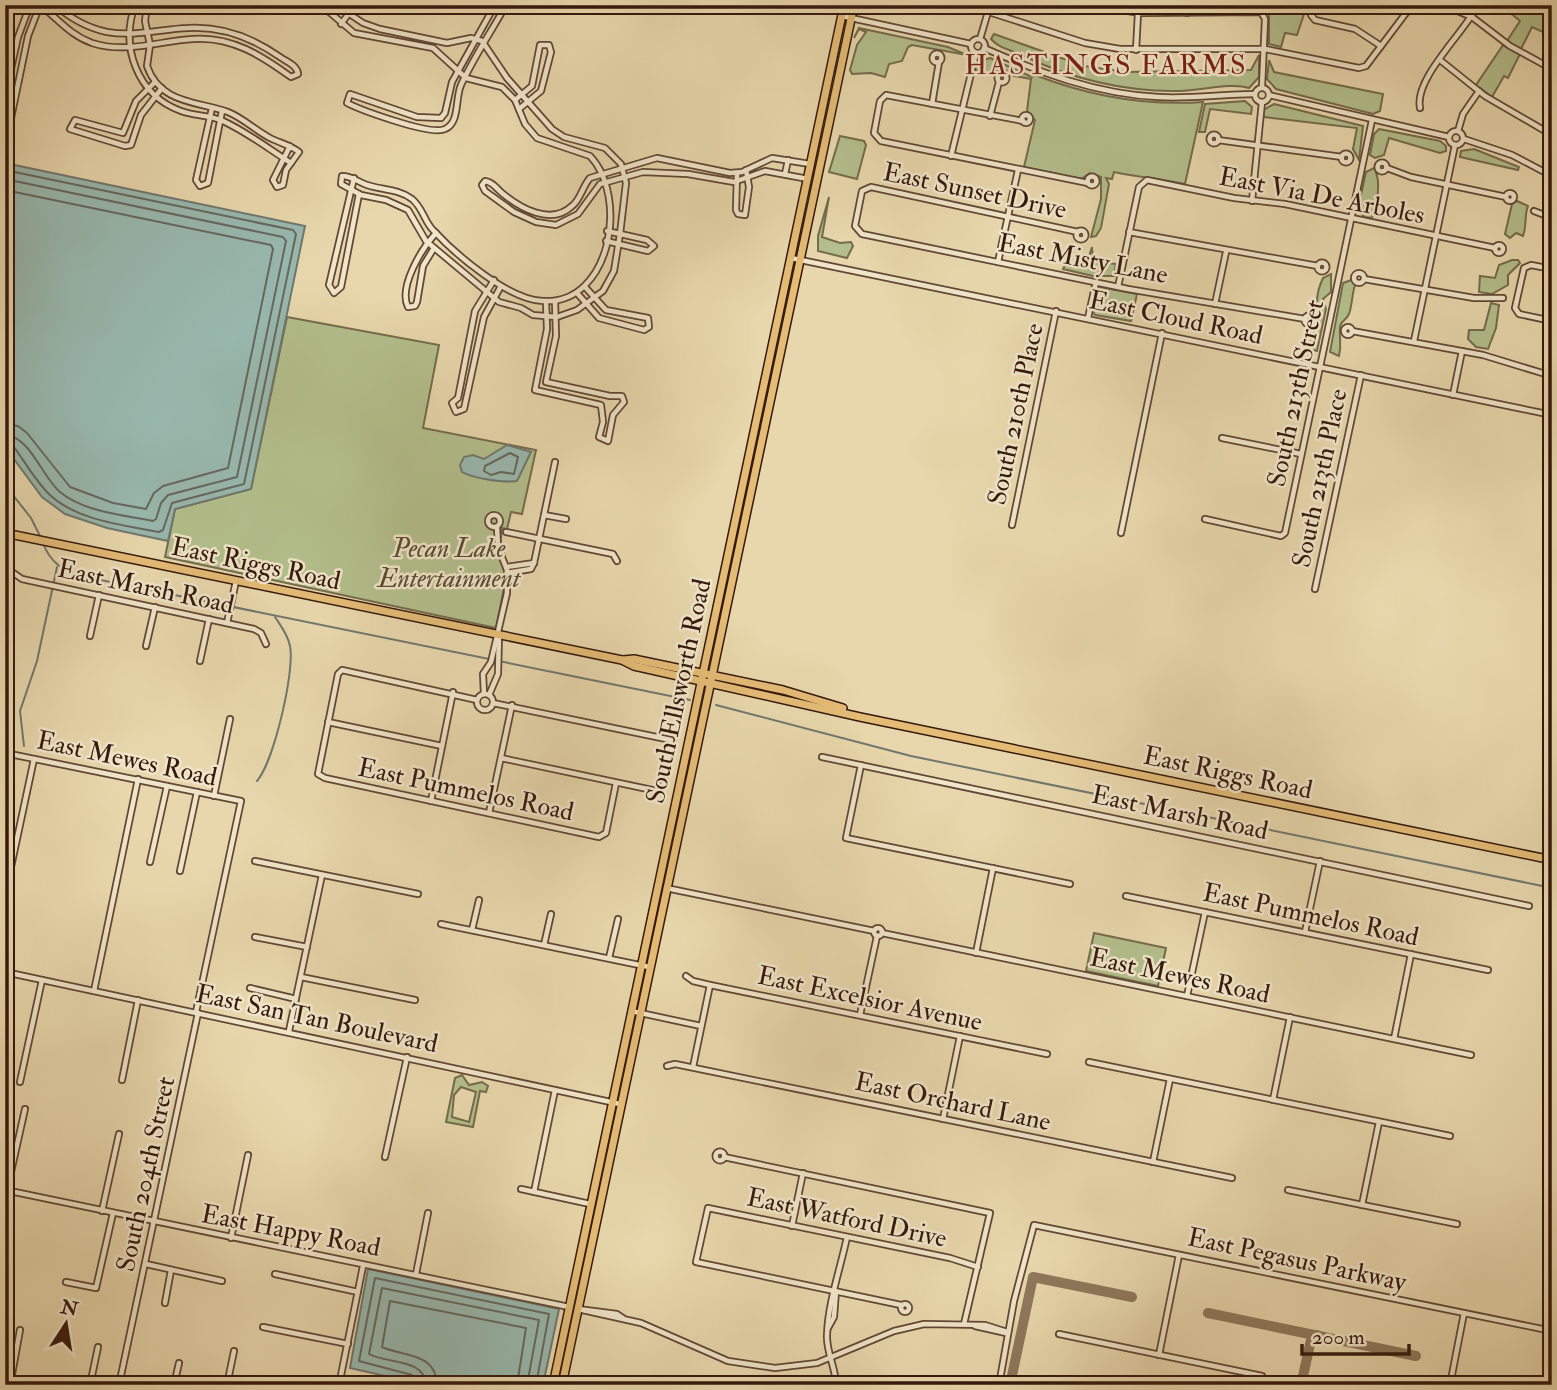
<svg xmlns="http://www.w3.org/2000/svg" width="1557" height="1390" font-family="'IM FELL Double Pica',serif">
	<rect width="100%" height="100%" fill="#e8d7ac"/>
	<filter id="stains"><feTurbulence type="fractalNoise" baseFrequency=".00286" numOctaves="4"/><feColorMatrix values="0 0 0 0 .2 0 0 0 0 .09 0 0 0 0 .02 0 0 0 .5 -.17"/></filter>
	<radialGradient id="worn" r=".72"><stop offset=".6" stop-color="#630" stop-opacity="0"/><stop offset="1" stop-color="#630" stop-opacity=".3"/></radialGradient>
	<!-- green -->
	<g fill="#b3bf8c" stroke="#746c4c" stroke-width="2" fill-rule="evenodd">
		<path d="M1256 5H1307L1297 35 1285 33 1281 47 1269 44V14Z"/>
		<path d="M1501 5H1552L1546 13 1552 20V36L1532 27 1521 49 1507 41 1520 21Z"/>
		<path d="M859 28 948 47 967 55 912 45 908 47 902 61 889 64 885 77 871 73 852 74 850 70 857 45 866 32 859 29 854 38Z"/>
		<path d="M994 34 1084 66 1125 72 1251 70 1259 55V77L1249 88C1231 82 1200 91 1180 91 1124 92 1069 78 1019 54 1008 49 999 48 991 39Z"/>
		<path d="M1503 45 1520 54 1508 78 1504 76 1492 97 1476 85Z"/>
		<path d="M990 58 1032 77 1035 75C1089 96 1145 106 1203 102L1185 184C1159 179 1138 177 1114 172L1112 179 1106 178 1109 184 1101 228 1096 236 1091 237 1101 199V177L1090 173 1081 179 1024 167 1035 120 1027 111 1031 79 1014 76 1001 67 992 74 974 70 976 62Z"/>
		<path d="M1269 60 1274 72 1383 94 1380 111 1373 114 1276 89 1267 79Z"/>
		<path d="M1245 101 1252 107 1251 114 1210 109 1205 132H1199L1205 104Z"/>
		<path d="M1274 104 1363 126 1359 160 1353 149 1357 128 1264 117 1263 110Z"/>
		<path d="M1379 129 1440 141 1446 146V151L1440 153 1389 138 1384 155 1375 158 1370 155 1374 134Z"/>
		<path d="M840 136 864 141 866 145 857 179 829 172Z"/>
		<path d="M1474 149 1519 167 1518 170 1460 157 1461 151Z"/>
		<path d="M1374 168C1382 182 1377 202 1372 218L1364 217 1358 208 1366 172Z"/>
		<path d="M829 197 822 237 840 243 851 242 853 246 847 258 818 251V236Z"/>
		<path d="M1517 201 1528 206C1524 216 1527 225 1523 236L1516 233 1510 238 1505 234 1512 204Z"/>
		<path d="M1092 247 1093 261 1116 264 1114 276H1093L1063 269 1066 263 1086 266Z"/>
		<path d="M1512 260H1518L1520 263 1508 275V285L1492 294 1479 292 1480 276 1495 278 1499 265Z"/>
		<path d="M1331 274V292L1323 299 1326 309 1317 351 1309 349 1320 312C1314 302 1318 289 1323 278Z"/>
		<path d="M1351 280 1355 285C1352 294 1352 306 1349 314 1346 321 1340 321 1340 328 1339 340 1342 342 1339 356L1330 352 1343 283Z"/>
		<path d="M1100 287 1137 294 1131 321 1095 315 1093 312Z"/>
		<path d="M1491 303 1499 305 1496 328 1488 349 1476 347 1468 339 1469 330H1484Z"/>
		<path d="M287 317 439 345 423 428 536 450 522 514 511 512 507 529 502 528 500 545 510 583H505L496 628 165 557 175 509 251 489Z"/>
		<path d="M1094 933 1166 948 1158 986 1086 971Z"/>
		<path d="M462 1075 469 1085 482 1082 488 1086 486 1092 480 1091 473 1127 446 1122 455 1078ZM461 1087 476 1092 469 1122 452 1117 454 1095Z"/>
	</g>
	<!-- water -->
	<g fill="#98b8ae" stroke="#70786e" stroke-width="2">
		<path d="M5 163 305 226 251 489 175 509 168 541 107 528 65 514 42 497 5 447Z"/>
		<path d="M507 445 531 452 517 481C502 483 472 478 462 472L460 465 464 457 473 455 484 459Z"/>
		<path d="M368 1269 559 1309 543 1385H425L350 1368Z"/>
	</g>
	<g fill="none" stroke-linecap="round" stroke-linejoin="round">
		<!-- shore -->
		<g stroke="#66685e" stroke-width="2">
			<path d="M5 170 293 230 296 234 244 484 172 503 163 530 159 532C124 525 78 521 50 495 36 482 25 462 14 447L5 444"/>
			<path d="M5 179 283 237 286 241 237 477 168 495 161 503 156 519 153 521C123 515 84 512 60 492 42 477 30 436 5 435"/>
			<path d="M5 190 271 245 273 249 228 468 163 486 154 493 146 509 113 503 70 487 27 433 18 426 5 424"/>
			<path d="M510 453 518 457 514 474 501 472 491 475 484 471 485 466Z"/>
			<path d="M418 1385 412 1375 359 1361 375 1278 549 1314 536 1385"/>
			<path d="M426 1385C425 1358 387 1364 369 1354L382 1288 539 1320 527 1385"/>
			<path d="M437 1385C436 1352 404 1357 382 1347L390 1301 526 1328 517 1385"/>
		</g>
		<!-- stream -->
		<g stroke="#70786e" stroke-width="2">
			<path d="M5 485 31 518 41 538"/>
			<path d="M43 543C50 562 63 571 81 576L690 700"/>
			<path d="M716 705 911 756 1552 888"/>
			<path d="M24 746 20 711 37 661 57 567"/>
			<path d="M257 781C274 761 295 671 290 646 288 635 281 626 275 617"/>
		</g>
		<!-- taxiway -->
		<g stroke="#8e785c" stroke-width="10">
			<path d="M1208 1313 1416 1356"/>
			<path d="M1010 1385 1033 1277 1132 1297"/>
			<path d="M1011 1385 1018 1380 1041 1385"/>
			<path d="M1301 1385 1311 1340 1317 1335"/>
		</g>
		<defs>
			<g id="minor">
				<path d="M40 5C58 19 70 35 92 43 126 54 159 41 193 39 232 36 262 56 291 77L298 74C297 65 287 62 280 57 253 38 221 26 188 28 161 29 135 37 107 32 88 28 70 18 55 5"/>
				<path d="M135 5C120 47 137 95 181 111 194 116 210 115 223 121 247 132 269 149 291 163"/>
				<path d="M147 5 145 21 150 45 147 66C160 104 197 101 228 112 243 118 255 130 270 138 280 143 290 145 299 152L286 170 283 185 277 187 273 180 290 146"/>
				<path d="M321 5 354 33 433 48 466 78 502 87 515 100 525 124 537 138 590 156C629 197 611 305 543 301 509 300 456 255 433 230 424 221 423 208 412 199 399 189 382 190 367 185 358 182 352 176 342 176L341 184 361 195 386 200 408 210 426 241 499 302 521 308 533 315 557 317 577 310 603 291 614 271 620 234 626 183 621 164 605 148 564 137 552 129 507 78 482 41 471 38 447 43 380 29 363 23 336 5"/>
				<path d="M495 5 452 82 445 113 441 118 417 117 350 94 347 103C361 110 431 136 445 129 460 123 455 98 461 85 474 57 491 32 506 5"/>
				<path d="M1091 5 1140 13 1261 12 1265 19 1262 87"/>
				<path d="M1187 5V13"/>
				<path d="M1312 5 1311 15 1315 20 1355 29 1381 46"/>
				<path d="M1395 5 1406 13"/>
				<path d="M1443 5 1472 17 1510 46 1552 69"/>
				<path d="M989 12 1085 43 1120 49H1265L1359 68 1366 66 1412 5"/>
				<path d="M842 16 971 44"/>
				<path d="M341 24 355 5"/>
				<circle cx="978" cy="46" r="7"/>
				<path d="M980 39 990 5"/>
				<path d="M984 48C1041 73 1096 94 1158 97 1191 99 1223 94 1255 94"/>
				<path d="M1136 50 1138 13"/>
				<circle cx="937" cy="58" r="4.5"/>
				<path d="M1440 60 1485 96 1552 135"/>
				<circle cx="1002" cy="78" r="4.5"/>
				<path d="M155 82 136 101 123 133 75 120 70 129 125 146 131 145 141 115 162 88"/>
				<circle cx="1262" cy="95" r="7"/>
				<path d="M1269 95 1449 137"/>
				<path d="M5 96 18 37 30 5"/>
				<path d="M515 100 532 86 540 45H549L551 52 541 91 519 109"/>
				<path d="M932 104 939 62"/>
				<path d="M212 108 196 180 200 186 208 183 222 111"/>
				<path d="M1420 108C1414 78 1464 33 1478 5"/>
				<circle cx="1026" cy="119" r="4"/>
				<path d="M990 116 999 82"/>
				<path d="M5 120 11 118 28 36 40 5"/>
				<path d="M1023 121 886 95 880 101 874 133 881 141 1088 183"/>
				<circle cx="1456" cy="138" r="7"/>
				<path d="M1458 131 1463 114 1479 91"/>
				<circle cx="1214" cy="139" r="4.5"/>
				<path d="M1464 139 1512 155 1552 176"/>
				<path d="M1218 140 1342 157"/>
				<circle cx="1346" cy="158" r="4.5"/>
				<path d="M951 156 976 53"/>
				<circle cx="1382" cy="167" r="4.5"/>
				<path d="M1387 168 1411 177 1506 197"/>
				<path d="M737 173 736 210 738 214 745 215 749 187 746 170"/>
				<path d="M785 174 788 160"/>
				<circle cx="1092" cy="181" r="4.5"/>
				<path d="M354 178 329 285 334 293 341 287 359 194"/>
				<path d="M808 179 765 171 734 182 688 174 643 172 600 184 578 214 556 225 536 222 514 212 485 191 482 185 485 181C493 182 496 188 502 193 520 208 551 226 572 206 581 199 582 187 590 178L657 158 730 173 742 172 772 158 810 164"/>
				<circle cx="1510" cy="197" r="4"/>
				<path d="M1252 201 1262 102"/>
				<path d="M1534 211 1552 218"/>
				<circle cx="1081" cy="235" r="4.5"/>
				<path d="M1078 232 871 187 862 191 855 226 862 234 1128 289 1305 319"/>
				<path d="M1129 232 1318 266"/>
				<path d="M606 241 648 251 654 246 647 240 607 231"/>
				<circle cx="1499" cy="249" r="4"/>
				<path d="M434 248 423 266 417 302 415 306 408 307C398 287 422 248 436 233"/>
				<path d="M791 258 1552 415"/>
				<path d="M998 262 1018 170"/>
				<circle cx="1322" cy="267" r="4.5"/>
				<path d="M1552 269 1531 265 1524 268 1515 308 1519 314 1552 321"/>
				<circle cx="1359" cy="278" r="5"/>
				<path d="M1364 279 1474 298H1503"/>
				<path d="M494 280 475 311 458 398 452 403 456 412 464 409 484 317 501 286"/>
				<path d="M1118 287 1139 187 1147 180 1234 198 1285 204 1495 248"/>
				<path d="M577 293 599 318 644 330 649 327 648 318 606 310 585 287"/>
				<path d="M546 302 547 329 535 390 601 405 603 422 599 437 608 441 613 415 624 402 622 396H610L546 382 556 336 555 301"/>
				<path d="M1215 304 1226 252"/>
				<circle cx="1309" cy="320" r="4.5"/>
				<path d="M1088 318 1096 282"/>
				<circle cx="1348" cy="331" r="4"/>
				<path d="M1352 331 1483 355 1552 376"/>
				<path d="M1414 341 1455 145"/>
				<path d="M1453 395 1462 351"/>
				<path d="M1222 438 1301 454"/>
				<circle cx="494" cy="521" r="6"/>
				<path d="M544 515 566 519"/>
				<path d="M1205 519 1281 536 1285 533 1372 120"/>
				<path d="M1012 525 1056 311"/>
				<path d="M506 532 613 554 617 561"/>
				<path d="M1121 533 1162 333"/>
				<path d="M534 563 555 462"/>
				<path d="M506 567 534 563"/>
				<path d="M12 572 22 579 254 629 261 633 266 644"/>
				<path d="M507 573 531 569 534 563"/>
				<path d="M1315 589 1361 375"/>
				<path d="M227 623 236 581"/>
				<path d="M90 636 99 595"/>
				<path d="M146 646 155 607"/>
				<path d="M200 661 209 619"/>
				<circle cx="485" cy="702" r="8"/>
				<path d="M484 694 483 674 491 662 507 593V570L498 547 497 527"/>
				<path d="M489 695 498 674 499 636"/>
				<path d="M477 700 342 670 338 674 318 774 325 778 599 837 606 833 616 783"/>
				<path d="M493 703 671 740 663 787 657 791 501 758"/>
				<path d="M328 722 442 746"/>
				<path d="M5 753 241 801 196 1012"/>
				<path d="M822 757 1529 906"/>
				<path d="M861 765 846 838 1070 884"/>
				<path d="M214 796 230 719"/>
				<path d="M431 801 453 692"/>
				<path d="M489 813 512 705"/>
				<path d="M255 861 418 894"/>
				<path d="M150 862 167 786"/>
				<path d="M180 871 197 792"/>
				<path d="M666 888 874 931"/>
				<path d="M5 895 34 759"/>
				<path d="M1126 896 1488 970"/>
				<path d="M441 924 649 967"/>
				<circle cx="878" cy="932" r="4"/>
				<path d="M472 930 479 900"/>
				<path d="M1305 932 1320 861"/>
				<path d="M882 933 1471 1055"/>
				<path d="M255 937 307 947"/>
				<path d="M544 945 551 914"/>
				<path d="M976 953 993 868"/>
				<path d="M609 958 618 919"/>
				<path d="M5 972 620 1104"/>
				<path d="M686 976 693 981 710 985 1047 1054"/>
				<path d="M301 977 415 1000"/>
				<path d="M250 988 296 999"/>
				<path d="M94 991 138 779"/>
				<path d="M1187 996 1205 912"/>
				<path d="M631 1011 701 1026"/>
				<path d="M860 1015 877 936"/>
				<path d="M289 1031 322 875"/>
				<path d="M1394 1039 1411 954"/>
				<path d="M1089 1062 1450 1136"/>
				<path d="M667 1066 675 1064 1232 1178"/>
				<path d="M693 1067 710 985"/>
				<path d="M122 1080 138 1000"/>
				<path d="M20 1082 42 980"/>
				<path d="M1273 1100 1290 1017"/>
				<path d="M943 1119 960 1036"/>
				<circle cx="720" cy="1156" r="4.5"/>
				<path d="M385 1157 407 1057"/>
				<path d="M724 1157 990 1213 964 1324"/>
				<path d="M1153 1162 1170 1079"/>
				<path d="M521 1189 590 1204"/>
				<path d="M5 1190 569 1307"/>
				<path d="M7 1190 25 1109"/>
				<path d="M1288 1190 1457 1224"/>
				<path d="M534 1192 555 1090"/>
				<path d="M1362 1205 1379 1122"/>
				<path d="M102 1211 119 1134"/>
				<path d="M792 1226 803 1173"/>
				<path d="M231 1238 248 1155"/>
				<path d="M146 1264 222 1281"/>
				<path d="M275 1274 358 1292"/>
				<path d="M416 1274 428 1213"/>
				<path d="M66 1282 96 1288 113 1213"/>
				<path d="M165 1303 171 1270"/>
				<circle cx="905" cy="1308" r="4"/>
				<path d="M901 1305 696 1262 708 1208 950 1258 978 1267"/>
				<path d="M578 1309 641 1323 728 1361 775 1368 817 1363 894 1331 924 1324 985 1325 1007 1332"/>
				<path d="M578 1309 617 1314 623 1318"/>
				<path d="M975 1326 1006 1333"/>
				<path d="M263 1327 348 1344"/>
				<path d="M828 1328 834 1317 836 1291"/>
				<path d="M1059 1334 1262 1376"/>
				<path d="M1159 1355 1179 1255"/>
				<path d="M10 1385 20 1330"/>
				<path d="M90 1385 98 1347"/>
				<path d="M119 1385 198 1013"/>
				<path d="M174 1385 179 1363"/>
				<path d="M227 1385 234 1351"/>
				<path d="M339 1385 363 1266"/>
				<path d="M836 1385C836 1368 826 1352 827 1335 828 1303 840 1270 847 1237"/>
				<path d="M999 1385 1014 1301 1034 1225 1552 1331"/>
				<path d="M1450 1385 1464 1313"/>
			</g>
			<g id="major">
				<path d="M5 533 622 660 634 666 860 717 1552 860"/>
				<path d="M623 660 634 659 783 690 843 708"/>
				<path d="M553 1385 844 5"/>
				<path d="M562 1385 854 5"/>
			</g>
		</defs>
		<!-- minor casing -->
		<use href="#minor" stroke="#614835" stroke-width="8"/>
		<!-- major casing -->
		<use href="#major" stroke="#34190d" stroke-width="10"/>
		<!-- minor -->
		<use href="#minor" stroke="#f0e5c9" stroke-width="4.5"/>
		<!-- major -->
		<use href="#major" stroke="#e4bc76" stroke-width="7"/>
	</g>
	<g text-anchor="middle" stroke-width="5" stroke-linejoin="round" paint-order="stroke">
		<!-- street labels -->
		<g font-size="26" fill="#34190d" stroke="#f0e5c9">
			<text transform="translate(975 190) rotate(12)" y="9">East Sunset Drive</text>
			<text transform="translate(1322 195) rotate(11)" y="9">East Via De Arboles</text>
			<text transform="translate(1083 258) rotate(11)" y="9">East Misty Lane</text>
			<text transform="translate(1176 317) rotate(12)" y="9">East Cloud Road</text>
			<text transform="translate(1295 393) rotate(-78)" y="9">South 213th Street</text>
			<text transform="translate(1015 414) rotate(-78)" y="9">South 210th Place</text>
			<text transform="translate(1319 478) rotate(-78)" y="9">South 213th Place</text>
			<text transform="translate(256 563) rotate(12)" y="9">East Riggs Road</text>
			<text transform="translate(146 586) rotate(12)" y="9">East Marsh Road</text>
			<text transform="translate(678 691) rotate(-78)" y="9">South Ellsworth Road</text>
			<text transform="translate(127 758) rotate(12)" y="9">East Mewes Road</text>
			<text transform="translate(1228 772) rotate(12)" y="9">East Riggs Road</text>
			<text transform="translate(466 789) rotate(12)" y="9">East Pummelos Road</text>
			<text transform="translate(1180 812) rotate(12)" y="9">East Marsh Road</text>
			<text transform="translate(1311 914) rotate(12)" y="9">East Pummelos Road</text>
			<text transform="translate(1180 975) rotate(12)" y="9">East Mewes Road</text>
			<text transform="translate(870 998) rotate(12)" y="9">East Excelsior Avenue</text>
			<text transform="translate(317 1018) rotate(12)" y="9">East San Tan Boulevard</text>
			<text transform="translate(953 1101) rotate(12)" y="9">East Orchard Lane</text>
			<text transform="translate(145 1174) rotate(-78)" y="9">South 204th Street</text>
			<text transform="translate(847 1217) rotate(12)" y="9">East Watford Drive</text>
			<text transform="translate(291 1230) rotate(11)" y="9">East Happy Road</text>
			<text transform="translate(1297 1259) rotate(12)" y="9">East Pegasus Parkway</text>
		</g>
		<!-- park labels -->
		<g font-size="26" font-style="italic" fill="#5a4b33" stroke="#f0e5c9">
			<text x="449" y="557">Pecan Lake<tspan x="449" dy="30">Entertainment</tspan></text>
		</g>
		<!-- neighbourhood labels -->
		<g font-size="28" letter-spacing="2" fill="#7a1f14" stroke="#f0e5c9">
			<text x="1106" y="74">HASTINGS FARMS</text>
		</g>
	</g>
	<!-- margin -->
	<rect width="1557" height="1390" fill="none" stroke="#e8d7ac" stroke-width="28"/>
	<rect x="7" y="7" width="1543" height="1376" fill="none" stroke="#34190d" stroke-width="3.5"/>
	<rect x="14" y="14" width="1529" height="1362" fill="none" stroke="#34190d" stroke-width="2"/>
	<!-- north arrow -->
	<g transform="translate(66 1324) rotate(12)" stroke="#f0e5c9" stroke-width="5" paint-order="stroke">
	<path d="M0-5L12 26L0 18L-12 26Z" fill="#34190d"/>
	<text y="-10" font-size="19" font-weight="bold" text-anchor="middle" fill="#34190d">N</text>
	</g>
	<!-- scale -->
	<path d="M1302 1344v10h107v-10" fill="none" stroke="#34190d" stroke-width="3.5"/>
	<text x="1312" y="1344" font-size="21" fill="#34190d" stroke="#f0e5c9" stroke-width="5" paint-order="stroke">200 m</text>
	<rect width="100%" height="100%" filter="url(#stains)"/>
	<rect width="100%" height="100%" fill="url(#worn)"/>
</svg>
